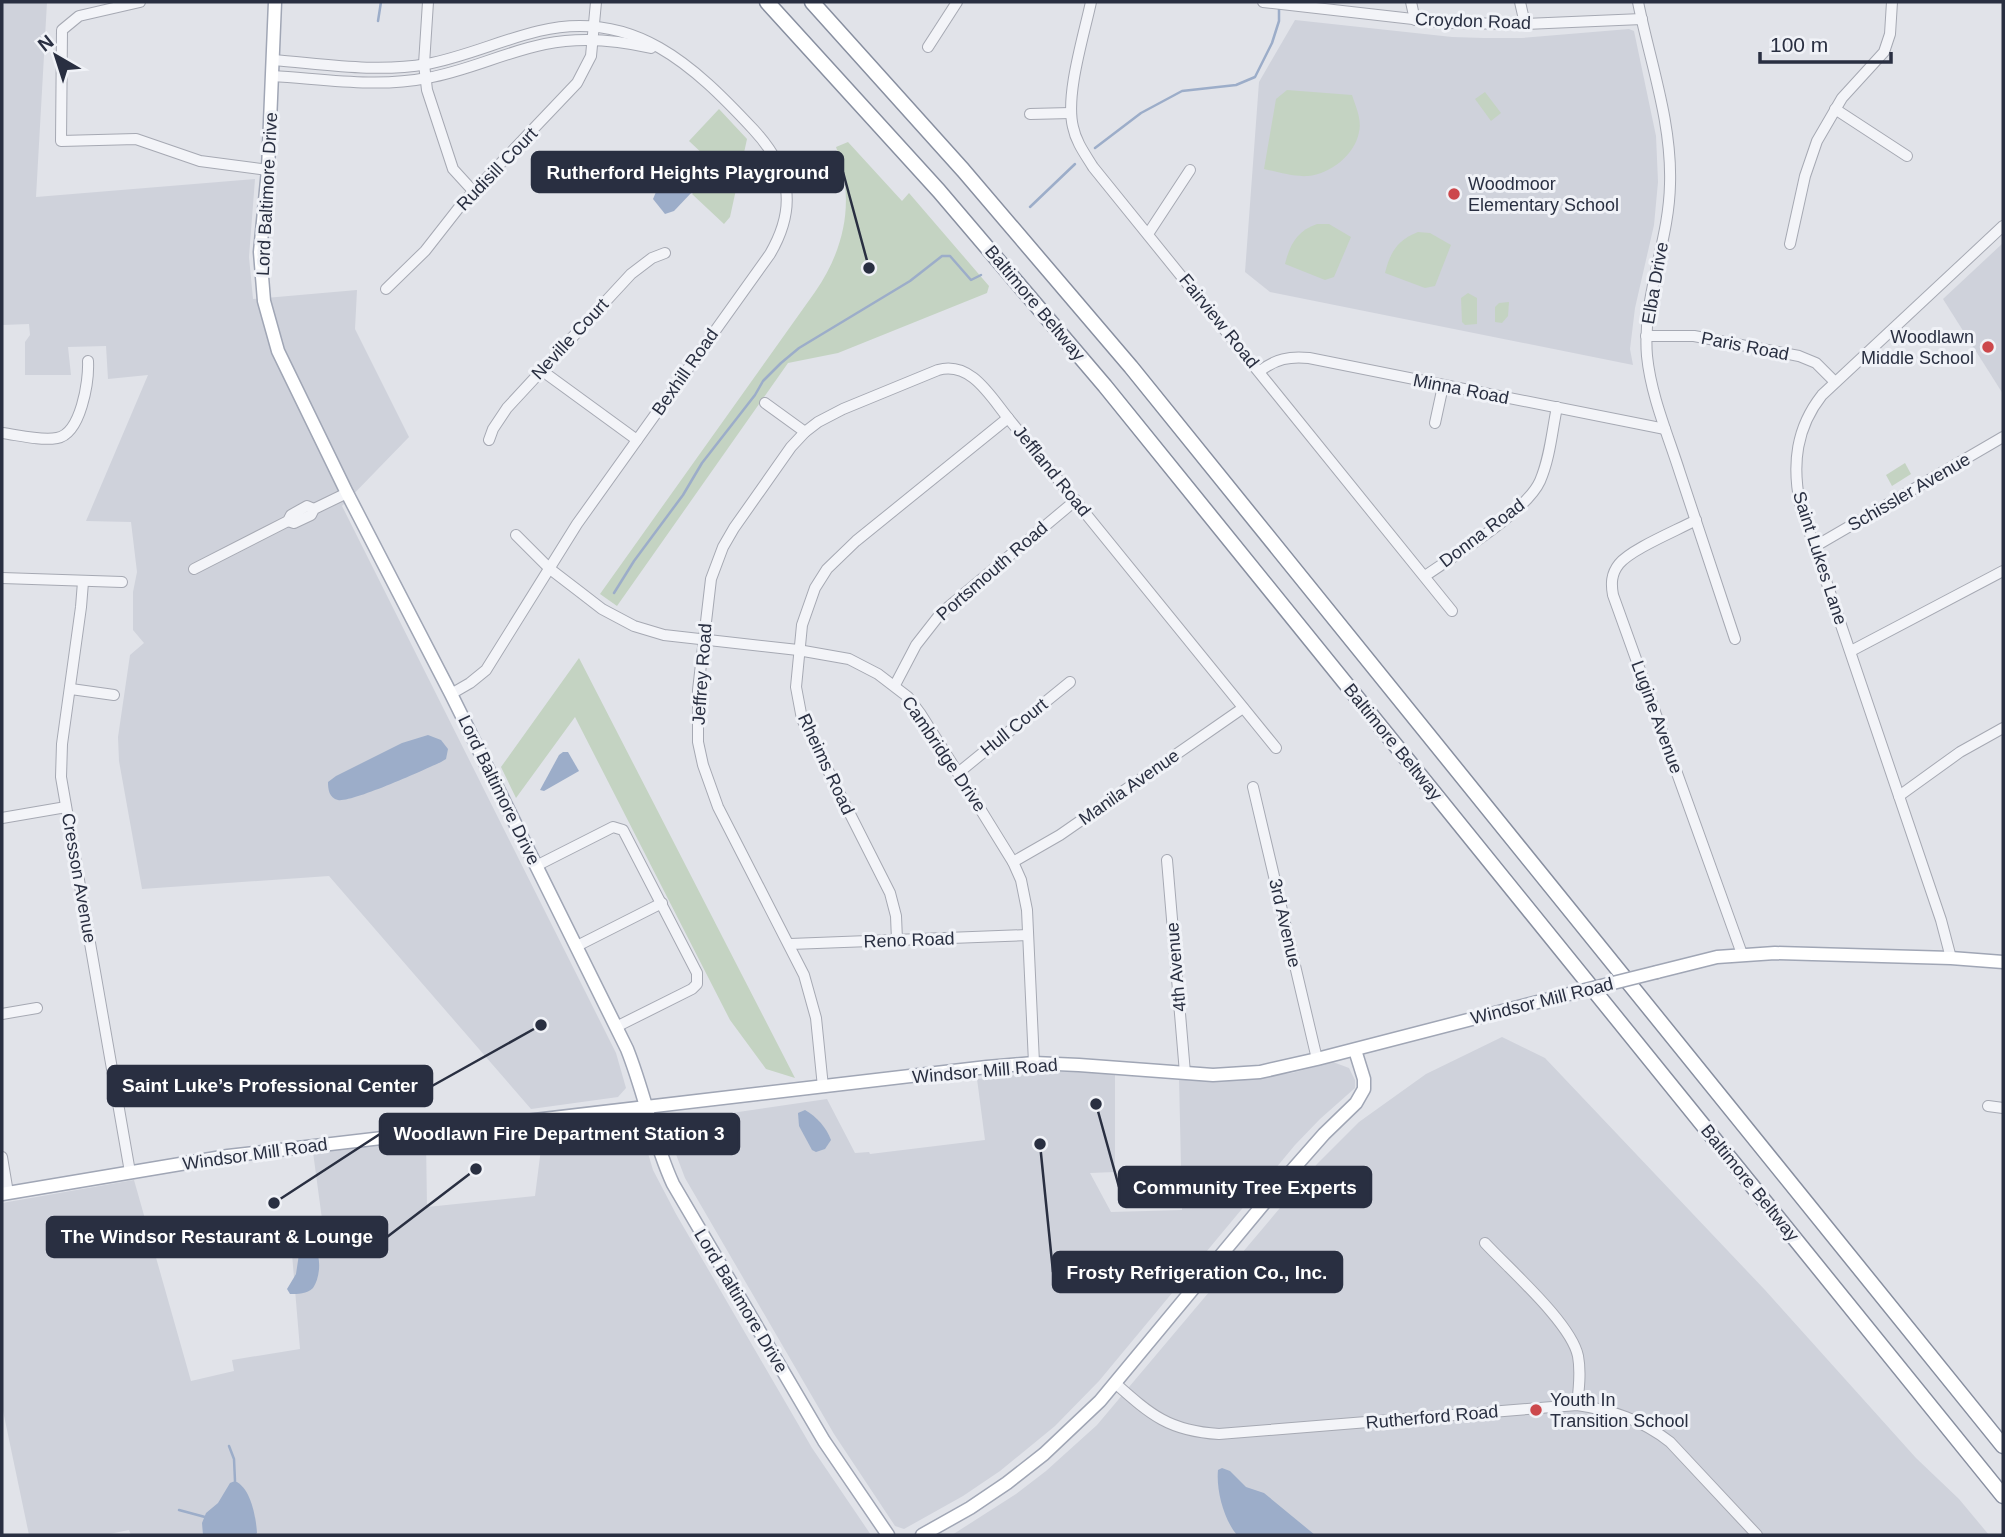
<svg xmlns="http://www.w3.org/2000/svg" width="2005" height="1537" font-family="Arial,sans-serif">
	<rect width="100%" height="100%" fill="#e1e3e9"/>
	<!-- built -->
	<g fill="#cfd2db">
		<path d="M2 2H47L36 197 255 179 249 257 253 299 357 290 355 329 409 437 342 506 616 1053 626 1088 618 1097 531 1109 329 876 142 889 119 761 118 737 130 655 144 643 133 630V592L137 572 131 522 86 521 148 375 108 379 106 346 68 347 71 375H25V342L30 335 29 324 2 325Z"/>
		<path d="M1295 20 1452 37 1484 38H1522L1629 29 1634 31 1656 136 1658 182 1654 225 1635 308 1630 349 1633 365 1270 292 1245 272 1259 82Z"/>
		<path d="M2003 243V394L1943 299Z"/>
		<path d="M1502 1037 1545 1058 1765 1290 1916 1458 1959 1499 1989 1535H952L1016 1494 1046 1471 1097 1425 1317 1164 1359 1122 1426 1074Z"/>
		<path d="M1333 1062 1349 1068 1355 1080V1088L1320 1119 1295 1145 1099 1381 1055 1426 1000 1471 963 1496 904 1529 895 1526 834 1434 685 1178 666 1128 670 1122 827 1099 855 1153 869 1152 870 1154 985 1140 977 1079 1044 1072H1115V1172L1090 1173 1111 1212 1182 1210 1179 1078 1241 1080 1292 1073Z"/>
		<path d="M635 1126 641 1130 653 1170 676 1214 812 1448 871 1535H131L129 1530 104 1535H29L2 1406V1203L134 1180 191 1381 234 1371 232 1360 300 1349 292 1254 326 1249 313 1152 426 1140 427 1207 535 1196 543 1133Z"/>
	</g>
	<!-- green -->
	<g fill="#c4d3c2">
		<path d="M1287 90 1352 95C1356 107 1362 120 1359 132 1355 155 1330 174 1308 176 1293 177 1278 172 1264 169L1276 99Z"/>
		<path d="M1485 92 1501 113 1491 121 1475 99Z"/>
		<path d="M719 109 747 139 730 217 724 224 692 194 720 170 689 141Z"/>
		<path d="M848 142 902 201 909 193 989 286 987 293 838 353 788 363 617 606 600 594 815 292C846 247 855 199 836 147Z"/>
		<path d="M1317 224H1329L1351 237 1334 277 1325 280 1285 264C1290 244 1297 231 1317 224Z"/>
		<path d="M1418 232 1430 233 1451 245 1435 286 1425 288 1385 273C1390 253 1397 240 1418 232Z"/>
		<path d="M1468 293 1477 298V324L1465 325 1462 322 1461 298Z"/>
		<path d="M1509 302 1508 316 1502 323 1495 322V307L1499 303Z"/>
		<path d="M1905 463 1911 474 1892 486 1886 475Z"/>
		<path d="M579 658 795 1078 766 1069 730 1020 575 717 516 798 501 767Z"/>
	</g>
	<!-- water -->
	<g fill="#9cadc9">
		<path d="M698 152 711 166 712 171 674 211 665 214 653 199 656 192 692 154Z"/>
		<path d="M428 735 441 740 448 749 446 759 441 762C424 770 351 803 338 800 329 798 328 789 328 782L336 776 402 743Z"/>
		<path d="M563 752H568L579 771 544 791 540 790 559 755Z"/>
		<path d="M805 1110C817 1117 826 1127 831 1140L825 1149 816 1152 812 1150 799 1126 798 1113Z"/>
		<path d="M308 1247 314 1248C322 1257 320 1278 313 1288 307 1294 298 1294 290 1294L287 1289 296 1274 299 1254 303 1248Z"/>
		<path d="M1222 1468 1230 1471 1246 1487 1264 1493 1315 1535H1237C1224 1520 1216 1490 1218 1470Z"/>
		<path d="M235 1481C251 1488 256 1517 257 1533L255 1535H203L202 1523 206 1513 218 1503 230 1483Z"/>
	</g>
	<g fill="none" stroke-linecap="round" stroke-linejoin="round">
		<!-- stream -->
		<g stroke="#9cadc9" stroke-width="2.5">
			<path d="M378 21 381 2"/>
			<path d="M1095 148 1141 113 1182 91 1236 85 1255 77 1272 43 1279 21V6"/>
			<path d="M1030 207 1075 164"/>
			<path d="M614 593 634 561 683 495 702 463 755 395 763 381 781 363 799 348 910 281 942 256H950L971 280 981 275"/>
			<path d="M229 1446 234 1459 235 1481"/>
			<path d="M179 1510 205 1517"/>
		</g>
		<defs>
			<g id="minor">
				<path d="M140 2 79 16 62 30 61 141 136 139 200 161 268 170"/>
				<path d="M428 2 424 64 427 90 453 169 474 192"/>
				<path d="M1091 2C1084 35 1065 95 1073 127 1076 142 1085 154 1093 167L1452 611"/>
				<path d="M1263 2 1448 23 1525 24 1642 19"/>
				<path d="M1411 2 1415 20"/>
				<path d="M1520 2 1525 24"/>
				<path d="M1638 2C1650 62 1672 122 1670 184 1669 243 1642 296 1647 356 1651 396 1668 435 1680 473 1699 529 1717 584 1735 639"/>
				<path d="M928 47 957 2"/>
				<path d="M273 60C324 64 376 73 427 64 465 57 501 40 539 31 634 8 694 66 753 129 790 169 798 206 770 254L577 524 486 670 470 683 451 694"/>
				<path d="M273 76C323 79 377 88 427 78 468 71 505 52 545 44 580 37 617 40 651 48"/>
				<path d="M1835 109 1907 156"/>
				<path d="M1030 114 1071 113"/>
				<path d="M1148 234 1190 170"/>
				<path d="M1790 244 1805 176 1817 141 1842 98 1884 52 1890 34 1892 2"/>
				<path d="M386 289 425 251 461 205 577 83 591 56 596 2"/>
				<path d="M1646 336H1694L1799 356 1816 363 1835 382"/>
				<path d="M541 370 637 440"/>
				<path d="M1260 371C1276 359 1289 356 1309 358L1665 429"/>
				<path d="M765 403 805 432"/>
				<path d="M1435 423 1443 386"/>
				<path d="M2 433C18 435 40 441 57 438 81 434 89 381 88 361"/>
				<path d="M489 440 493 429 507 408 631 274 652 258 665 253"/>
				<path d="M1696 520C1678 530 1631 549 1619 564 1611 574 1611 584 1613 595L1742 954"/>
				<path d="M288 521 294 523 311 515 314 509 347 493"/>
				<path d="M516 535 550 569 580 592 602 609 634 626 664 635 798 650 849 659 878 674 908 697 920 713 958 773 1013 862 1021 880 1027 910 1034 1063"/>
				<path d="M1814 547 2003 437"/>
				<path d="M194 569 288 521 291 515 307 506 314 509"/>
				<path d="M1425 576C1455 555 1526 512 1540 481 1550 458 1552 431 1557 407"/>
				<path d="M2 578 122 582"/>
				<path d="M83 582 81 607 62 744 61 777 130 1172"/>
				<path d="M1851 651 2003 571"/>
				<path d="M895 685 916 645 941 613 1076 500"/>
				<path d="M71 689 114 695"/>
				<path d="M958 773 1070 682"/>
				<path d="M1253 787 1317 1059"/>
				<path d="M1899 796 1960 752 2003 728"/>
				<path d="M2 818 66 807"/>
				<path d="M1167 860 1185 1073"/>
				<path d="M1013 862 1060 835 1243 708"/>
				<path d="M536 866 613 827 623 830 697 973V984L692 989 616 1027"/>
				<path d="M897 940 896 916 890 893 802 719 796 687 802 625 815 588 827 569 856 541 1008 418"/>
				<path d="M790 944 1028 935"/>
				<path d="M577 946 662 903"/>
				<path d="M1951 958 1941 920 1800 504C1792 464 1796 428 1822 395L2003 226"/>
				<path d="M2 1014 37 1008"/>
				<path d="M823 1087 816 1018 804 975 718 807 703 765 698 742V690L711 579 723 547 734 528 791 447 805 432 818 422 843 409 938 370C971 361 990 396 1008 418L1276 748"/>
				<path d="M1988 1106 2003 1108"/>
				<path d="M2 1157 8 1193"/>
				<path d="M1485 1243C1510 1270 1571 1323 1578 1356 1581 1372 1579 1389 1577 1405"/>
				<path d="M1115 1383C1151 1415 1169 1431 1219 1434L1577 1405C1612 1410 1642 1420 1670 1442L1757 1535"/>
			</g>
			<g id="major">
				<path d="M275 2 268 170 260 252 264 301 278 351 347 493 451 694 627 1049C645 1094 653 1141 673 1184L824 1441 888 1535"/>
				<path d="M1657 972 1717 957 1775 953 1951 958 2003 962"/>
				<path d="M2 1194 228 1156 987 1067 1034 1063 1079 1065 1213 1075 1260 1072 1317 1059 1561 996"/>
				<path d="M922 1535 970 1508 1007 1483 1044 1454 1100 1401 1280 1184 1324 1134 1356 1103 1364 1089V1079L1355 1050"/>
			</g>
			<g id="highway">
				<path d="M767 2 939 191 1105 386 2003 1496"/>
				<path d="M812 2 963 170 1131 367 2003 1446"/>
			</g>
		</defs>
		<!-- minor casing -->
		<use href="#minor" stroke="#a6a9b3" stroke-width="12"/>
		<!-- major casing -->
		<use href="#major" stroke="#a0a6b5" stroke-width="15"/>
		<!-- highway casing -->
		<use href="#highway" stroke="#888fa0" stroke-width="17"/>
		<!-- minor -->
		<use href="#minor" stroke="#f3f4f8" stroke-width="10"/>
		<!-- major -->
		<use href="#major" stroke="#fff" stroke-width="12"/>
		<!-- highway -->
		<use href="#highway" stroke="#fff" stroke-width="14"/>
		<defs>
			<path id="major-bridge" d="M1561 996 1657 972"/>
		</defs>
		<!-- major-bridge casing -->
		<use href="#major-bridge" stroke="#a0a6b5" stroke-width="15" stroke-linecap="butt"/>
		<!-- major-bridge -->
		<use href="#major-bridge" stroke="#fff" stroke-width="12"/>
	</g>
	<!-- markers -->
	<g fill="#cc484c" stroke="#f0f2f7" stroke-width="2.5">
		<circle cx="1454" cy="194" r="7"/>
		<circle cx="1988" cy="347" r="7"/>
		<circle cx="1536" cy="1410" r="7"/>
	</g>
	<g text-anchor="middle" stroke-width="6" stroke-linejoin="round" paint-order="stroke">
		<!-- street labels -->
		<g font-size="18" fill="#292f41" stroke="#f0f2f7">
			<text transform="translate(1473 21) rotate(2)" y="6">Croydon Road</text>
			<text transform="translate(497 169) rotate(-46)" y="6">Rudisill Court</text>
			<text transform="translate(267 194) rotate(-87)" y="6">Lord Baltimore Drive</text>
			<text transform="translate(1655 283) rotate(-80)" y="6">Elba Drive</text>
			<text transform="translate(1035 303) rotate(50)" y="6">Baltimore Beltway</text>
			<text transform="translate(1219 321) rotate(51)" y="6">Fairview Road</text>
			<text transform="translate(570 339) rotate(-47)" y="6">Neville Court</text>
			<text transform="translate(1745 346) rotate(11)" y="6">Paris Road</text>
			<text transform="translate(685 372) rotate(-55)" y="6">Bexhill Road</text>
			<text transform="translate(1461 389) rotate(11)" y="6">Minna Road</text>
			<text transform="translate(1052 471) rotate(51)" y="6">Jeffland Road</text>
			<text transform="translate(1909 492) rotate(-30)" y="6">Schissler Avenue</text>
			<text transform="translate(1482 533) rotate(-37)" y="6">Donna Road</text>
			<text transform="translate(1820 558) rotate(72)" y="6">Saint Lukes Lane</text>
			<text transform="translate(992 571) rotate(-41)" y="6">Portsmouth Road</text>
			<text transform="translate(702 674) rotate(-86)" y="6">Jeffrey Road</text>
			<text transform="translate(1657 717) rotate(70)" y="6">Lugine Avenue</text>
			<text transform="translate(1014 727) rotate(-39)" y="6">Hull Court</text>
			<text transform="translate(1393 742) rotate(51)" y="6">Baltimore Beltway</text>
			<text transform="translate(944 754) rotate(56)" y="6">Cambridge Drive</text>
			<text transform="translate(826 764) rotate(65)" y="6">Rheims Road</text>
			<text transform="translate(1129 787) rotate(-35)" y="6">Manila Avenue</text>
			<text transform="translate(499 790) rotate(64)" y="6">Lord Baltimore Drive</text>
			<text transform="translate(79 878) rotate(80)" y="6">Cresson Avenue</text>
			<text transform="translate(1285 923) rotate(77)" y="6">3rd Avenue</text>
			<text transform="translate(909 940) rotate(-2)" y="6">Reno Road</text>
			<text transform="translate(1176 967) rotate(-95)" y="6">4th Avenue</text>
			<text transform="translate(1542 1001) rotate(-14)" y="6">Windsor Mill Road</text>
			<text transform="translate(985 1071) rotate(-5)" y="6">Windsor Mill Road</text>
			<text transform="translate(255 1154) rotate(-8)" y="6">Windsor Mill Road</text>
			<text transform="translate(1750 1183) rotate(51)" y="6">Baltimore Beltway</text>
			<text transform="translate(741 1301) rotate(59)" y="6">Lord Baltimore Drive</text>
			<text transform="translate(1432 1417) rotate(-5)" y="6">Rutherford Road</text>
		</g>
		<!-- poi labels -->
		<g font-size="18" fill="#292f41" stroke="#f0f2f7" text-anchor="start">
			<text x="1468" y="190">Woodmoor<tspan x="1468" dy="21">Elementary School</tspan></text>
			<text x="1974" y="343" text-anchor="end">Woodlawn<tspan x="1974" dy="21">Middle School</tspan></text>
			<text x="1550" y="1406">Youth In<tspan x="1550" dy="21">Transition School</tspan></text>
		</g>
	</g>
	<!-- callouts -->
	<path fill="none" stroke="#292f41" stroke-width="2.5" d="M869 268L843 172M541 1025L432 1086M274 1203L380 1134M1096 1104L1119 1187M476 1169L387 1237M1040 1144L1053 1272"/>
	<g fill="#292f41" stroke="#f0f2f7" stroke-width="2.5">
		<circle cx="869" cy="268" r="7"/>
		<circle cx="541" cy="1025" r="7"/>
		<circle cx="274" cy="1203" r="7"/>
		<circle cx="1096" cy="1104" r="7"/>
		<circle cx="476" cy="1169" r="7"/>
		<circle cx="1040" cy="1144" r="7"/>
	</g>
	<g fill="#292f41" stroke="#292f41" stroke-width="2.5">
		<rect x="532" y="152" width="311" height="40" rx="7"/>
		<rect x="108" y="1066" width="324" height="40" rx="7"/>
		<rect x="380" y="1114" width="359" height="40" rx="7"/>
		<rect x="1119" y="1167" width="252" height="40" rx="7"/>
		<rect x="47" y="1217" width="340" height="40" rx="7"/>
		<rect x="1053" y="1252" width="289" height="40" rx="7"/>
	</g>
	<g font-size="19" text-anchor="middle" font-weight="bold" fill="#fff">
		<text x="688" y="179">Rutherford Heights Playground</text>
		<text x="270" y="1092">Saint Luke’s Professional Center</text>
		<text x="559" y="1140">Woodlawn Fire Department Station 3</text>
		<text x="1245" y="1194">Community Tree Experts</text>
		<text x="217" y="1243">The Windsor Restaurant &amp; Lounge</text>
		<text x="1197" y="1279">Frosty Refrigeration Co., Inc.</text>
	</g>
	<!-- border -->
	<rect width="2005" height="1537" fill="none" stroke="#292f41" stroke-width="7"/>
	<!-- north arrow -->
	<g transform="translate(56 56) rotate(321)" stroke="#f0f2f7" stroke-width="5" paint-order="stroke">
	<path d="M0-5L12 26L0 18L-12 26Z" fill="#292f41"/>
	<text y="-10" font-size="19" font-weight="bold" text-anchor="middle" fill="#292f41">N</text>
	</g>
	<!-- scale -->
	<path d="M1760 52v10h131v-10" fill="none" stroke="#292f41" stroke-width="3.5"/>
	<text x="1770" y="52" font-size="21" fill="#292f41" stroke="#f0f2f7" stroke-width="5" paint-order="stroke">100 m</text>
</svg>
